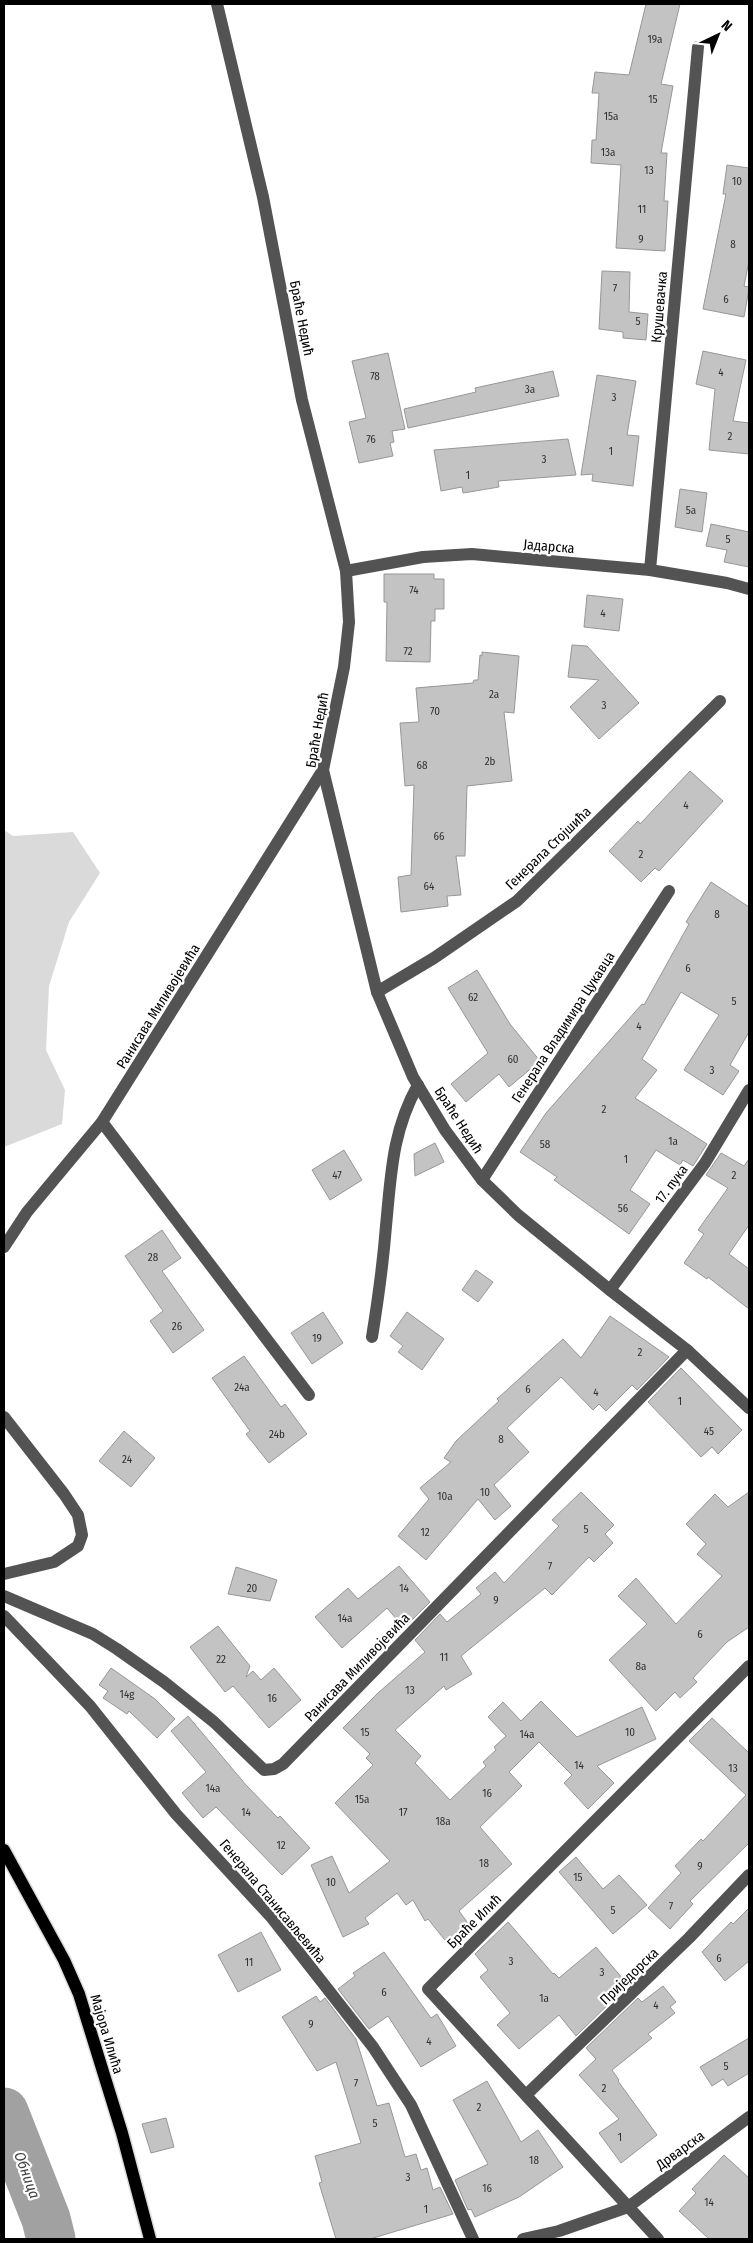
<svg xmlns="http://www.w3.org/2000/svg" width="753" height="2243" font-family="'Fira Sans Condensed',sans-serif">
	<rect width="100%" height="100%" fill="#fff"/>
	<!-- green -->
	<path fill="#dadada" d="M4 830 13 836 73 832 100 873 69 922 49 986 46 1050 65 1090 62 1124 4 1147Z"/>
	<g fill="none" stroke-linecap="round" stroke-linejoin="round">
		<!-- river -->
		<path stroke="#a1a1a1" stroke-width="49" d="M4 2112 46 2219 51 2239"/>
	</g>
	<!-- building -->
	<g fill="#c3c3c3" stroke="#979797">
		<path d="M646 4H680L661 84 673 86 661 153H667L664 201H668L665 251 616 248 621 165 591 163 592 140H596L599 93H592L595 72 629 75Z"/>
		<path d="M727 165 749 168V261L744 286 749 287V289L744 317 703 309 726 194H723Z"/>
		<path d="M602 271 630 272 629 312 648 314 646 340 623 338V332L599 329Z"/>
		<path d="M703 351 746 360 733 421 749 423V454L709 450 715 389 696 384Z"/>
		<path d="M388 353 405 429 392 431 394 442 390 443 393 456 359 463 349 422 366 418 352 361Z"/>
		<path d="M553 371 559 396 408 428 404 409 476 392 475 388Z"/>
		<path d="M597 375 636 381 627 435 639 436 633 486 592 481 593 474 581 475Z"/>
		<path d="M568 439 576 475 498 481 499 487 463 493 462 487 441 491 434 450Z"/>
		<path d="M680 489 707 493 702 532 675 527Z"/>
		<path d="M711 524 749 532V567L724 562 727 550 706 546Z"/>
		<path d="M384 574H434V579H444V609H435V621H431L430 662 386 661 387 602H384Z"/>
		<path d="M587 595 623 599 619 631 584 627Z"/>
		<path d="M572 645 587 646 639 703 599 739 570 707 599 680 568 677Z"/>
		<path d="M482 652 519 656 514 713 504 712 512 781 467 786 465 856H456L461 895 447 896 448 906 401 912 398 877 411 875 414 785 405 786 400 723 419 722 416 688 473 683 474 680H478L480 655 482 656Z"/>
		<path d="M690 771 723 801 659 871 655 868 641 882 609 851 638 821 640 824Z"/>
		<path d="M711 882 749 907V1032L730 1065 739 1071 723 1095 684 1070 719 1015 681 992 642 1059 657 1070 635 1098 707 1144 693 1166 683 1160 680 1165 656 1150 630 1190 650 1204 629 1234 554 1180 557 1177 520 1152 546 1113 642 1004 644 1005 689 924 686 922Z"/>
		<path d="M477 970 510 1024 540 1061 509 1087 499 1074 466 1102 451 1084 488 1053 448 988Z"/>
		<path d="M435 1143 444 1162 415 1176 414 1154Z"/>
		<path d="M344 1150 362 1180 330 1200 312 1170Z"/>
		<path d="M721 1153 744 1166 749 1159V1225L729 1254 749 1269V1309L708 1277 707 1279 684 1263 704 1234 698 1230 728 1188 706 1175Z"/>
		<path d="M162 1230 181 1258 162 1271 204 1330 173 1353 150 1321 163 1311 125 1256Z"/>
		<path d="M476 1270 493 1282 478 1302 462 1290Z"/>
		<path d="M323 1312 343 1343 312 1364 291 1333Z"/>
		<path d="M407 1312 444 1339 422 1370 398 1352 403 1346 390 1336Z"/>
		<path d="M610 1316 669 1357 637 1390 632 1385 606 1411 599 1404 593 1410 561 1377 507 1428 529 1452 494 1485 511 1506 495 1520 478 1499 426 1560 398 1536 429 1499 420 1488 451 1462 444 1458 456 1441 499 1401 497 1399 563 1339 581 1358Z"/>
		<path d="M244 1356 281 1407 285 1404 307 1434 269 1463 246 1434 250 1431 212 1378Z"/>
		<path d="M681 1368 742 1430 718 1454 712 1447 701 1457 648 1402Z"/>
		<path d="M124 1431 155 1458 131 1487 99 1461Z"/>
		<path d="M581 1492 614 1525 605 1534 613 1543 594 1562 589 1557 552 1595 545 1588 461 1656 472 1674 446 1690 444 1686 395 1730 421 1756 415 1763 450 1800 486 1766 483 1762 496 1750 494 1747 506 1736 488 1717 503 1702 521 1721 541 1701 577 1737 642 1707 656 1739 597 1766 614 1783 588 1809 564 1783 572 1775 539 1742 509 1772 522 1786 480 1827 512 1864 459 1911 470 1926 448 1944 428 1919 425 1921 413 1900 406 1905 397 1893 365 1918 369 1924 343 1937 311 1865 332 1856 349 1893 390 1861 335 1803 373 1765 366 1758 370 1754 343 1728 378 1693 425 1652 415 1640 440 1614 447 1622 481 1594 476 1588 495 1572 504 1583 559 1526 552 1520Z"/>
		<path d="M749 1492V1627L727 1642 693 1678 697 1682 680 1698 675 1692 656 1711 609 1660 647 1624 618 1596 636 1578 676 1624 722 1576 697 1554 706 1544 686 1524 715 1494 728 1507Z"/>
		<path d="M399 1566 430 1602 404 1628 387 1608 342 1648 315 1617 348 1588 358 1599Z"/>
		<path d="M236 1567 277 1580 270 1601 228 1594Z"/>
		<path d="M218 1626 250 1666 246 1677 253 1671 261 1680 274 1668 301 1700 269 1728 233 1686 225 1692 190 1647Z"/>
		<path d="M111 1668 155 1699 175 1719 157 1738 129 1711 127 1714 103 1698 108 1691 99 1685Z"/>
		<path d="M188 1716 246 1785 278 1818 280 1816 310 1848 282 1875 216 1807 203 1818 182 1793 206 1772 171 1731Z"/>
		<path d="M712 1718 749 1753V1843L690 1901 693 1904 670 1929 648 1908 681 1873 675 1866 701 1839 703 1841 746 1795 689 1741Z"/>
		<path d="M576 1857 603 1889 619 1875 647 1905 613 1934 559 1872Z"/>
		<path d="M749 1908V1961L725 1981 702 1952 731 1922 733 1924Z"/>
		<path d="M508 1922 553 1974 554 1973 559 1978 596 1947 628 1985 576 2036 559 2015 519 2049 497 2025 510 2013 480 1977 488 1970 475 1954Z"/>
		<path d="M261 1932 281 1970 238 1992 218 1955Z"/>
		<path d="M384 1952 431 2018 437 2014 456 2046 421 2067 388 2016 369 2029 338 1989 355 1976 353 1973Z"/>
		<path d="M663 1986 676 2002 670 2007 675 2013 648 2034 652 2038 612 2070 619 2080 618 2081 657 2135 621 2163 599 2133 619 2119 579 2075 596 2059 586 2048 638 1998 642 2002Z"/>
		<path d="M316 1996 320 2002 325 1998 356 2039 377 2106 389 2103 405 2157 416 2154 421 2170 427 2168 433 2190 440 2187 453 2214 370 2239H336L319 2183 322 2182 315 2156 361 2143 336 2062 317 2071 282 2017Z"/>
		<path d="M749 2038V2073L728 2086 723 2079 712 2086 700 2067Z"/>
		<path d="M487 2081 521 2142 538 2130 563 2167 519 2197 475 2217 471 2209 468 2210 455 2180 488 2164 453 2100Z"/>
		<path d="M166 2118 174 2147 151 2153 142 2124Z"/>
		<path d="M724 2155 749 2178V2239H709L679 2211 696 2193 692 2189Z"/>
	</g>
	<g fill="none" stroke-linecap="round" stroke-linejoin="round">
		<defs>
			<path id="major" d="M4 1850 64 1960 79 1994 122 2133 150 2239"/>
		</defs>
		<!-- major casing -->
		<use href="#major" stroke="#dbdbdb" stroke-width="15"/>
		<!-- minor -->
		<g stroke="#535353" stroke-width="12">
			<path d="M217 4 263 197 302 400 346 571 349 622 344 667 323 770 377 992 413 1077 445 1130 482 1180 518 1215 610 1290 687 1350 749 1408"/>
			<path d="M650 570 698 47"/>
			<path d="M346 571 423 557 472 554 650 570 727 583 749 589"/>
			<path d="M377 992 434 958 517 901 720 701"/>
			<path d="M102 1122 309 1395"/>
			<path d="M482 1180 669 891"/>
			<path d="M4 1247 27 1212 102 1122 323 770"/>
			<path d="M610 1290 705 1163 749 1090"/>
			<path d="M372 1337C378 1300 383 1264 386 1226 391 1175 392 1131 418 1085"/>
			<path d="M4 1417 64 1494 78 1515 82 1535 78 1546 54 1562 4 1574"/>
			<path d="M4 1596 93 1634 117 1649 164 1682 214 1722 264 1770 274 1769 283 1764 687 1350"/>
			<path d="M4 1616 90 1706 176 1814 272 1918 373 2047 411 2105 473 2239"/>
			<path d="M526 2095 689 1938 749 1875"/>
			<path d="M523 2239 559 2231 628 2207 749 2117"/>
			<path d="M658 2239 428 1989 749 1666"/>
		</g>
		<!-- major -->
		<use href="#major" stroke="#000" stroke-width="12"/>
	</g>
	<g text-anchor="middle" stroke-width="4.5" stroke-linejoin="round" paint-order="stroke">
		<!-- number labels -->
		<g font-size="11" fill="#313131">
			<text x="655" y="43">19a</text>
			<text x="653" y="103">15</text>
			<text x="611" y="120">15a</text>
			<text x="608" y="156">13a</text>
			<text x="649" y="174">13</text>
			<text x="737" y="185">10</text>
			<text x="642" y="213">11</text>
			<text x="641" y="243">9</text>
			<text x="733" y="248">8</text>
			<text x="615" y="292">7</text>
			<text x="726" y="303">6</text>
			<text x="638" y="325">5</text>
			<text x="721" y="376">4</text>
			<text x="375" y="380">78</text>
			<text x="530" y="393">3a</text>
			<text x="614" y="401">3</text>
			<text x="730" y="440">2</text>
			<text x="371" y="443">76</text>
			<text x="611" y="455">1</text>
			<text x="544" y="463">3</text>
			<text x="468" y="479">1</text>
			<text x="691" y="514">5a</text>
			<text x="728" y="543">5</text>
			<text x="414" y="594">74</text>
			<text x="603" y="617">4</text>
			<text x="408" y="655">72</text>
			<text x="494" y="698">2a</text>
			<text x="604" y="709">3</text>
			<text x="435" y="715">70</text>
			<text x="490" y="765">2b</text>
			<text x="422" y="769">68</text>
			<text x="686" y="809">4</text>
			<text x="439" y="840">66</text>
			<text x="641" y="858">2</text>
			<text x="429" y="890">64</text>
			<text x="717" y="918">8</text>
			<text x="688" y="972">6</text>
			<text x="473" y="1001">62</text>
			<text x="734" y="1005">5</text>
			<text x="639" y="1030">4</text>
			<text x="513" y="1063">60</text>
			<text x="712" y="1074">3</text>
			<text x="604" y="1113">2</text>
			<text x="673" y="1145">1a</text>
			<text x="545" y="1148">58</text>
			<text x="626" y="1163">1</text>
			<text x="337" y="1179">47</text>
			<text x="734" y="1179">2</text>
			<text x="623" y="1212">56</text>
			<text x="153" y="1261">28</text>
			<text x="177" y="1330">26</text>
			<text x="317" y="1342">19</text>
			<text x="640" y="1356">2</text>
			<text x="242" y="1391">24a</text>
			<text x="528" y="1393">6</text>
			<text x="596" y="1396">4</text>
			<text x="680" y="1405">1</text>
			<text x="709" y="1435">45</text>
			<text x="277" y="1438">24b</text>
			<text x="501" y="1443">8</text>
			<text x="127" y="1463">24</text>
			<text x="485" y="1496">10</text>
			<text x="445" y="1500">10a</text>
			<text x="586" y="1533">5</text>
			<text x="425" y="1536">12</text>
			<text x="550" y="1570">7</text>
			<text x="252" y="1592">20</text>
			<text x="404" y="1592">14</text>
			<text x="496" y="1604">9</text>
			<text x="345" y="1622">14a</text>
			<text x="700" y="1638">6</text>
			<text x="444" y="1661">11</text>
			<text x="221" y="1663">22</text>
			<text x="641" y="1670">8a</text>
			<text x="410" y="1694">13</text>
			<text x="127" y="1698">14g</text>
			<text x="272" y="1702">16</text>
			<text x="365" y="1736">15</text>
			<text x="630" y="1736">10</text>
			<text x="527" y="1738">14a</text>
			<text x="579" y="1769">14</text>
			<text x="733" y="1772">13</text>
			<text x="213" y="1792">14a</text>
			<text x="487" y="1797">16</text>
			<text x="362" y="1803">15a</text>
			<text x="246" y="1816">14</text>
			<text x="403" y="1816">17</text>
			<text x="443" y="1825">18a</text>
			<text x="281" y="1849">12</text>
			<text x="484" y="1867">18</text>
			<text x="700" y="1870">9</text>
			<text x="578" y="1881">15</text>
			<text x="331" y="1886">10</text>
			<text x="671" y="1910">7</text>
			<text x="613" y="1914">5</text>
			<text x="719" y="1962">6</text>
			<text x="511" y="1965">3</text>
			<text x="249" y="1966">11</text>
			<text x="602" y="1976">3</text>
			<text x="384" y="1996">6</text>
			<text x="544" y="2002">1a</text>
			<text x="656" y="2009">4</text>
			<text x="311" y="2028">9</text>
			<text x="429" y="2045">4</text>
			<text x="726" y="2070">5</text>
			<text x="356" y="2087">7</text>
			<text x="604" y="2092">2</text>
			<text x="479" y="2111">2</text>
			<text x="375" y="2127">5</text>
			<text x="620" y="2141">1</text>
			<text x="534" y="2164">18</text>
			<text x="408" y="2181">3</text>
			<text x="487" y="2192">16</text>
			<text x="709" y="2206">14</text>
			<text x="426" y="2213">1</text>
		</g>
		<!-- street labels -->
		<g font-size="14" fill="#000" stroke="#fff">
			<text transform="translate(659 307) rotate(-85)" y="5">Крушевачка</text>
			<text transform="translate(302 318) rotate(79)" y="5">Браће Недић</text>
			<text transform="translate(549 546) rotate(5)" y="5">Јадарска</text>
			<text transform="translate(317 730) rotate(-80)" y="5">Браће Недић</text>
			<text transform="translate(548 848) rotate(-44)" y="5">Генерала Стојшића</text>
			<text transform="translate(158 1006) rotate(-58)" y="5">Ранисава Миливојевића</text>
			<text transform="translate(563 1027) rotate(-57)" y="5">Генерала Владимира Цукавца</text>
			<text transform="translate(459 1120) rotate(57)" y="5">Браће Недић</text>
			<text transform="translate(671 1184) rotate(-53)" y="5">17. пука</text>
			<text transform="translate(357 1667) rotate(-46)" y="5">Ранисава Миливојевића</text>
			<text transform="translate(273 1901) rotate(50)" y="5">Генерала Станисављевића</text>
			<text transform="translate(474 1921) rotate(-45)" y="5">Браће Илић</text>
			<text transform="translate(629 1976) rotate(-44)" y="5">Приједорска</text>
			<text transform="translate(107 2034) rotate(73)" y="5">Мајора Илића</text>
			<text transform="translate(680 2150) rotate(-36)" y="5">Дрварска</text>
		</g>
		<!-- water labels -->
		<g font-size="15" font-style="italic" fill="#424242" stroke="#fff">
			<text transform="translate(27 2175) rotate(70)" y="5">Обница</text>
		</g>
	</g>
	<!-- border -->
	<rect width="753" height="2243" fill="none" stroke="#000000" stroke-width="10"/>
	<!-- north arrow -->
	<g transform="translate(718 35) rotate(43)" stroke="#ffffff" stroke-width="4" paint-order="stroke">
	<path d="M0-4L9 19L0 12L-9 19Z" fill="#000000"/>
	<text y="-8" font-size="14" font-weight="bold" text-anchor="middle" fill="#000000">N</text>
	</g>
</svg>
